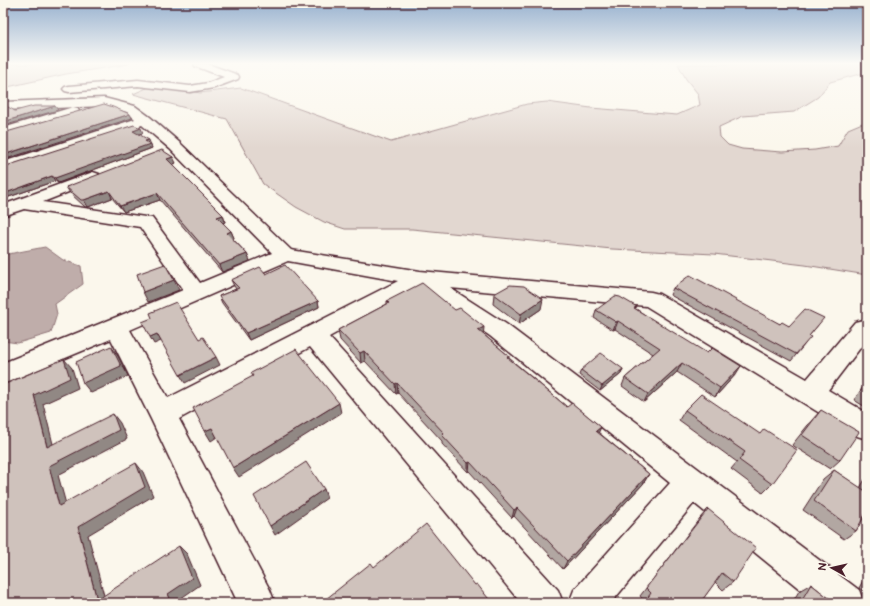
<svg xmlns="http://www.w3.org/2000/svg" width="870" height="606" font-family="'Balsamiq Sans',sans-serif">
	<rect width="100%" height="100%" fill="#fbf7ec"/>
	<filter id="ink" filterUnits="userSpaceOnUse"><feTurbulence type="fractalNoise" baseFrequency=".025" numOctaves="2"/><feDisplacementMap in="SourceGraphic" scale="8" xChannelSelector="R" yChannelSelector="G"/><feConvolveMatrix kernelMatrix="1 2 1 2 8 2 1 2 1" color-interpolation-filters="sRGB"/></filter>
	<g filter="url(#ink)">
		<!-- green -->
		<g fill="#e2d7d0" stroke="#967b7e">
			<path d="M3 64H129L66 74 3 88Z"/>
			<path d="M678 64H867V72L830 82 818 97 794 112 743 116 719 127 720 137 728 145 742 149 782 152 815 150 838 146 848 129 867 121V275L805 265 714 254 612 249 412 229H345L324 222 296 207 263 184 227 119 133 94 156 84 200 93 241 88 391 142 527 104 547 102 591 108 677 115 700 105 698 94 686 79Z"/>
		</g>
		<!-- water -->
		<path fill="#bfadaa" stroke="#907477" d="M45 247 63 260 81 266 83 284 55 304 57 314 51 333 18 343 3 341V255Z"/>
		<g fill="none" stroke-linecap="round" stroke-linejoin="round">
			<defs>
				<g id="minor">
					<path d="M194 64H208L238 75 239 77 238 79 214 88 190 92 138 86 69 92 65 91 63 89 65 87 69 86 138 80 190 86 208 83 224 77 195 66Z"/>
					<path d="M104 98 135 106 150 117 180 143 291 250 420 271 651 292 659 294 807 379 855 322 863 320 867 321V339L828 390 867 413V439L857 436 646 306 450 288 506 324 859 590 864 603H817L694 503 611 603H569L574 590 670 483 490 336 420 287 329 337 558 590 563 603H521L310 347 179 419 270 590 275 603H238L151 419 111 339 3 384V363L183 290 140 227 24 209 3 216V205L93 172 99 174 101 177 99 180 43 202 152 218 200 283 272 253 170 149 142 125 3 172V162L135 119 127 112 104 106 3 110V102ZM288 261 398 281 168 398 130 330Z"/>
					<path d="M73 107 77 108 79 111 77 114 3 136V128Z"/>
				</g>
			</defs>
			<!-- minor casing -->
			<use href="#minor" stroke="#4a1f2b" stroke-width="3"/>
			<!-- minor -->
			<use href="#minor" fill="#fbf7ec" fill-rule="evenodd"/>
		</g>
		<!-- wall -->
		<g fill="#b2a7a2" stroke="#4a1f2b">
			<path d="M143 133 138 134 151 144 150 145 152 148 58 183 55 181 3 199V167Z"/>
			<path d="M176 163 172 165 223 215 225 222 223 223 231 231 234 238 233 239 247 254 250 261 222 272 160 200 124 212 112 198 88 207H85L70 193 66 187Z"/>
			<path d="M266 274 318 301 319 307 249 340 222 303 219 296 236 289 234 286 231 280Z"/>
			<path d="M673 288 780 324 789 326 818 325 809 336 805 344 791 361 670 295Z"/>
			<path d="M494 294 541 309 519 324 493 304Z"/>
			<path d="M387 301 483 334 509 356V358L567 407 601 427 598 432 649 474 643 484 563 569 514 516 512 518 469 471 468 472 442 444V441L398 393 396 394 365 361 361 363 340 340 338 330 387 304Z"/>
			<path d="M636 309 736 374 715 397 677 372 644 402 622 386 625 378 653 354 615 329 613 330 594 318 596 310Z"/>
			<path d="M623 369 621 374 600 391 579 375 581 370Z"/>
			<path d="M867 381V408L854 400Z"/>
			<path d="M701 394 772 484 763 493 731 469 737 462 679 420 685 410Z"/>
			<path d="M821 410 840 460 830 469 792 445 812 420Z"/>
			<path d="M834 470 860 488 867 476V511L856 531 844 539 803 510 823 479Z"/>
			<path d="M708 509 733 582 723 590 715 582 700 603H643L644 601 640 596 700 518Z"/>
			<path d="M867 573V594L859 588Z"/>
			<path d="M811 584 835 603H792L799 591Z"/>
		</g>
		<!-- shaded-wall -->
		<g fill="#918884" stroke="#4a1f2b">
			<path d="M55 106 58 110 3 126V122Z"/>
			<path d="M130 114 132 118 3 160V155Z"/>
			<path d="M141 128 143 133 135 135 133 131Z"/>
			<path d="M149 140 152 148 58 183 55 178Z"/>
			<path d="M173 157 176 163 169 166 167 159Z"/>
			<path d="M52 176 55 181 3 199V194Z"/>
			<path d="M109 191 112 198 88 207 84 200Z"/>
			<path d="M157 193 160 200 124 212 120 206Z"/>
			<path d="M223 215 225 222 220 224 217 217Z"/>
			<path d="M231 231 234 238 230 240 227 233Z"/>
			<path d="M247 254 250 261 222 272 219 265Z"/>
			<path d="M174 280 179 290 148 302 143 292Z"/>
			<path d="M543 299 541 309 519 324 521 314Z"/>
			<path d="M318 301 319 307 249 340 246 333Z"/>
			<path d="M618 321 615 329 613 330 616 322Z"/>
			<path d="M484 327 483 337 478 330Z"/>
			<path d="M157 334 161 341 154 344 150 337Z"/>
			<path d="M111 346 118 356 128 376 91 393 83 383Z"/>
			<path d="M364 351 365 361 361 363 360 353Z"/>
			<path d="M216 357 220 365 185 383 180 375Z"/>
			<path d="M64 359 72 368 78 388 43 404 56 456 47 447 34 395Z"/>
			<path d="M682 363 677 372 644 402 648 394Z"/>
			<path d="M741 366 736 374 715 397 720 388Z"/>
			<path d="M623 369 621 374 600 391 602 386Z"/>
			<path d="M397 383 398 393 396 394 395 384Z"/>
			<path d="M339 403 341 413 239 477 233 468Z"/>
			<path d="M113 414 120 423 127 439 58 475 69 515 59 506 49 466Z"/>
			<path d="M601 427 597 436 596 431Z"/>
			<path d="M212 428 217 437 211 441 205 431Z"/>
			<path d="M470 462 469 471 468 472V463Z"/>
			<path d="M136 463 143 472 153 496 88 535 106 603 97 600 78 527Z"/>
			<path d="M649 474 643 484 563 569 567 561Z"/>
			<path d="M324 489 327 498 275 535 270 526Z"/>
			<path d="M517 508 514 516 512 518 514 510Z"/>
			<path d="M179 546 187 554 200 585 177 601V603H172L168 594Z"/>
		</g>
		<!-- building -->
		<g fill="#cfc2bc" stroke="#4a1f2b">
			<path d="M104 104 113 107 130 114 3 155V133Z"/>
			<path d="M34 106H55L3 122V107H8L15 111Z"/>
			<path d="M134 125 141 128 133 131 149 140 145 141 150 144 55 178 52 176 3 194V167Z"/>
			<path d="M162 150 173 157 167 159 223 215 217 217 231 231 227 233 247 254 219 265 157 193 120 206 109 191 84 200H81L66 187Z"/>
			<path d="M165 264 174 280 143 292 137 274Z"/>
			<path d="M285 265 318 301 246 333 219 296 239 288 231 280 260 267 266 274Z"/>
			<path d="M690 275 780 324 782 322 789 326 805 309 824 318 809 336 811 337 796 354 673 288Z"/>
			<path d="M422 283 455 310 460 308 484 327 478 330 509 356 507 357 567 407 572 403 601 427 596 431 649 474 567 561 517 508 514 510 470 462 468 463 442 435 444 433 397 383 395 384 364 351 360 353 338 330 389 303 387 301Z"/>
			<path d="M510 285 524 286 543 299 521 314 494 294Z"/>
			<path d="M615 296 620 297 637 307 634 308 707 353 712 348 741 366 720 388 682 363 648 394 625 378 660 348 618 321 616 322 596 310Z"/>
			<path d="M176 302 199 339 203 337 216 357 180 375 157 334 150 337 142 322 152 318 150 313Z"/>
			<path d="M111 346 121 366 83 383 76 362Z"/>
			<path d="M296 349 339 403 233 468 212 428 205 431 193 408 253 376 251 373Z"/>
			<path d="M601 353 623 369 602 386 581 370Z"/>
			<path d="M64 359 70 378 34 395 47 447 113 414 119 430 49 466 59 506 136 463 145 487 78 527 97 600 179 546 192 578 168 594 172 603H3V385Z"/>
			<path d="M867 385V392L864 390Z"/>
			<path d="M701 394 760 434 764 429 797 450 772 484 739 460 745 452 685 410Z"/>
			<path d="M821 410 859 432 840 460 802 435Z"/>
			<path d="M306 462 324 489 270 526 254 496Z"/>
			<path d="M834 470 867 492V511L856 531 814 501Z"/>
			<path d="M708 509 756 548 733 582 722 573 700 603H644L651 593 646 588Z"/>
			<path d="M426 524 475 585 477 584 492 603H416V602L414 603H321L371 563 374 567Z"/>
			<path d="M811 584 835 603H800Z"/>
		</g>
	</g>
	<!-- sky -->
	<linearGradient id="sky" x2="0" y2="1"><stop stop-color="#97b1cf"/><stop offset="0.43" stop-color="#fdfbf6"/><stop offset="1" stop-color="#fdfbf6" stop-opacity="0"/></linearGradient>
	<rect width="870" height="148" fill="url(#sky)"/>
	<!-- margin -->
	<rect width="870" height="606" fill="none" stroke="#fbf7ec" stroke-width="16"/>
	<rect x="8" y="8" width="854" height="590" fill="none" stroke="#4a1f2b" stroke-width="1.5" filter="url(#ink)"/>
	<!-- north arrow -->
	<g transform="translate(832 568) rotate(278)" stroke="#fbf7ec" stroke-width="3" paint-order="stroke">
	<path d="M0-3L7 15L0 10L-7 15Z" fill="#4a1f2b"/>
	<text y="-6" font-size="11" font-weight="bold" text-anchor="middle" fill="#4a1f2b">N</text>
	</g>
</svg>
